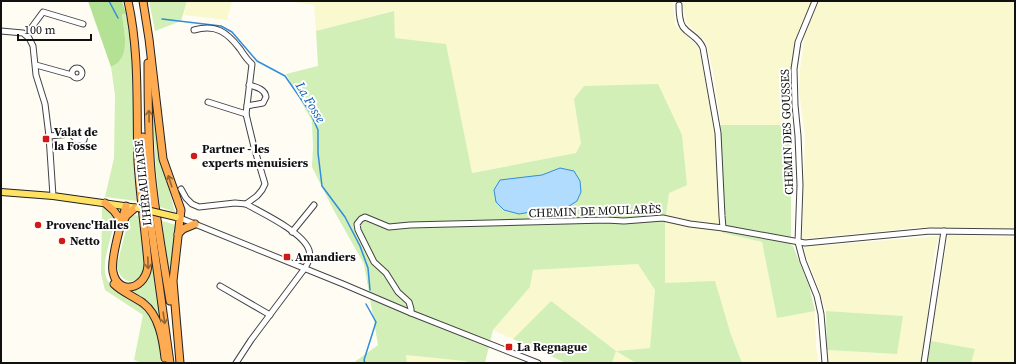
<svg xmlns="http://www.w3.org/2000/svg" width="1016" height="364" font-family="'Source Serif 4',serif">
	<rect width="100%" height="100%" fill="#fffdf3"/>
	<!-- farmland -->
	<g fill="#f9f8cf">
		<path d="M187 1H232L227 20 184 15Z"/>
		<path d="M285 1H673L675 25 697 45 700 53 714 125 723 233 762 242 777 318 815 311 816 347 819 363H742L730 332 665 283V223L669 193 575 99 581 143 576 153 471 173 445 44 395 38 393 11 316 31 314 5Z"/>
		<path d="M682 1H811L795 39 790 75 791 125H721L713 71 706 42 686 23Z"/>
		<path d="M820 1H1015V229L916 227 896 230 802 239 805 136 799 91 800 70 805 32Z"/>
		<path d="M948 235 1015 237V363H971L974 349 931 341Z"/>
		<path d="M939 236 934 255 922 363H829L827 350 896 354 903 316 826 311 817 283 807 259 804 247Z"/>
		<path d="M638 264 655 290 650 348 617 351 636 363H612L616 351 551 301 513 339 493 330 530 287 533 270Z"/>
		<path d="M406 355 464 361 473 363H407Z"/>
	</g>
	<!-- green -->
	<g fill="#d1efb7">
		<path d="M149 1H187L181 21 155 31Z"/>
		<path d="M394 11 395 38 446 44 472 173 576 153 581 143 574 99 584 86 658 84 682 135 687 185 669 193 665 223V283L715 281 730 332 742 363H636L616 351 612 363H566L513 339 551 301 616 351 650 348 655 290 638 264 533 270 530 287 493 330 485 363H473L464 361 406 355 407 363H353L378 345 364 264 333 209 312 167 313 147 312 121 286 74 318 66 316 31Z"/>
		<path d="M122 14H126L131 39 133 97 134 173 137 201 105 197 114 158 115 95 111 67C132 57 124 32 122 14Z"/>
		<path d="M152 101H154L161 160 175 212 160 207 156 171Z"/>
		<path d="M714 125H791V245L793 246 809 286 815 311 777 318 762 242 723 233Z"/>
		<path d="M102 207C108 210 114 213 115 220 115 223 113 228 112 232 109 245 102 263 106 277 111 291 133 299 143 309 158 323 159 344 162 363H142L134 360 143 315 105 290 101 274Z"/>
		<path d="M135 215 139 216 146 265C142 286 120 287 117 265L128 221 129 218Z"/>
		<path d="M162 221 176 225 170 281Z"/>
		<path d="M152 265 160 318 150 305 124 287 131 288 149 275Z"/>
		<path d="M826 311 903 316 897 354 827 350Z"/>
		<path d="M931 341 975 349 971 363H927Z"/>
	</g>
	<!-- forest -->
	<path fill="#b3e294" d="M88 1H122L126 14H122C124 32 132 58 111 67Z"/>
	<!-- water -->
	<path fill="#b1dcfd" stroke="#308ddc" d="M560 168 574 171 580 181 581 192 577 201 563 210 554 208 519 214 504 210 496 202 494 190 500 180 542 175Z"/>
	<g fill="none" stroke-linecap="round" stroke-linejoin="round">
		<!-- stream -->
		<g stroke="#308ddc" stroke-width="1.5">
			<path d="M109 1 118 18"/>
			<path d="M162 19 221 26 232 32 257 61 285 76 310 112 318 130V153L322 186 345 217 360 246 368 268 370 290"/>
			<path d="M365 363 364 360 376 322 366 304"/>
		</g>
		<defs>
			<g id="minor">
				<path d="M815 1 798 42 794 69 795 105 798 136 800 185 798 242 803 261 817 296 821 314 825 363"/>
				<path d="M679 5C679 12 679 21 683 27 690 36 698 36 703 48L718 133 722 216 723 228"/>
				<path d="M1 31 23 33 29 38 33 46 36 75 45 104 49 136 53 196"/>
				<path d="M26 35 43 12 83 24"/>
				<path d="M36 65 72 75"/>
				<circle cx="77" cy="73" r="5"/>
				<path d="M208 102 246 114"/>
				<path d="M247 106 263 103 266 97C265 89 256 87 249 85"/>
				<path d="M49 136 71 134 77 140H84L85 135 83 133 71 134"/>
				<path d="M181 189 186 198 192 204 199 207 235 203 246 204 257 196 262 190 265 184 254 147 246 114 252 64C247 60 244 55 240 49 227 32 216 24 194 30"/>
				<path d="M180 218 343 284 411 313 538 363"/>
				<path d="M292 232 314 205"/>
				<path d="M220 286 270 315"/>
				<path d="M411 313V309L409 302 398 292 386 273 374 262 358 230 357 224 361 219 365 217 389 227 410 225 606 220 624 221 663 218 690 224 723 228 805 243 930 231 1015 232"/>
				<path d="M236 363 251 340 305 268C308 263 311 257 309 250 303 232 262 213 246 204"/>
				<path d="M924 363 944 231"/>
			</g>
			<path id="major" d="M1 192 53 196 138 208"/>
			<g id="highway">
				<path d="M143 1 149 39 163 159 181 210 173 281 180 363"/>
				<path d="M148 63C148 99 148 135 151 171 155 214 163 258 170 301"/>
				<path d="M143 137 148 204 170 363"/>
				<path d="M105 203 114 211 119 218"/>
				<path d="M126 206C122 220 110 259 113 272 118 297 148 289 148 263 145 229 140 196 138 162 136 107 140 55 128 1"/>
				<path d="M124 220 126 216 135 208"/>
				<path d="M178 234 183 229 195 224"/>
				<path d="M114 284C122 292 133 296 143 303 159 315 163 340 165 358"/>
			</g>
		</defs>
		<!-- minor casing -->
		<use href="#minor" stroke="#434343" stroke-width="7"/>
		<!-- major casing -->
		<use href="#major" stroke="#212121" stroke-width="8"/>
		<!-- highway casing -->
		<use href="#highway" stroke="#212121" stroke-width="9"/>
		<!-- minor -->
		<use href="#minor" stroke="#fff" stroke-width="5"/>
		<!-- major -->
		<use href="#major" stroke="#ffe263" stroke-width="6"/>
		<!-- highway -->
		<use href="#highway" stroke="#ffab51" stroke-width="7"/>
		<defs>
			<path id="major-bridge" d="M138 208 176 217"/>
		</defs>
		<!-- major-bridge casing -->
		<use href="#major-bridge" stroke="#212121" stroke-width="8" stroke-linecap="butt"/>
		<!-- major-bridge -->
		<use href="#major-bridge" stroke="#ffe263" stroke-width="6"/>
	</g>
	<!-- one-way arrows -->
	<defs><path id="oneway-shaft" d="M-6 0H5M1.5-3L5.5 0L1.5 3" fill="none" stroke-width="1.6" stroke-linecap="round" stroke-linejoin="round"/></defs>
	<g stroke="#936534">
		<use href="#oneway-shaft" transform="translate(149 116) rotate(-91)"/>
		<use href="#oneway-shaft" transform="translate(170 181) rotate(-108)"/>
		<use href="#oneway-shaft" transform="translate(148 263) rotate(88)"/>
		<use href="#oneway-shaft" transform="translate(164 318) rotate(82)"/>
	</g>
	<!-- markers -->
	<g fill="#d11917" stroke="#fff" stroke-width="1.5">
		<rect x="42" y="135" width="8" height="8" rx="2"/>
		<circle cx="194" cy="156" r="4"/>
		<circle cx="38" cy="225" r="4"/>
		<circle cx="62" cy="241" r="4"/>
		<rect x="283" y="253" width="8" height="8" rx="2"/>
		<rect x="505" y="343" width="8" height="8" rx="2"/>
	</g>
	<g text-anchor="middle" stroke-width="4" stroke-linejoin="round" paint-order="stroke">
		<!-- poi labels -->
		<g font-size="12" font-weight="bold" fill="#101010" stroke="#fff" text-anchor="start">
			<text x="54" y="136">Valat de<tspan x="54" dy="14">la Fosse</tspan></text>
			<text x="202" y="153">Partner - les<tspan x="202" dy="14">experts menuisiers</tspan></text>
			<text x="46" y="229">Provenc'Halles</text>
			<text x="70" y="245">Netto</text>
			<text x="295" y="261">Amandiers</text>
			<text x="517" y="351">La Regnague</text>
		</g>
		<!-- street labels -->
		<g font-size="12" fill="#101010" stroke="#fff">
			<text transform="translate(787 132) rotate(-92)" y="4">CHEMIN DES GOUSSES</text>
			<text transform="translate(143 183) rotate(-96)" y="4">L'HÉRAULTAISE</text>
			<text transform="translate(595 211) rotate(-2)" y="4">CHEMIN DE MOULARÈS</text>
		</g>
		<!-- water labels -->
		<g font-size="13" font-style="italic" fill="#095eb2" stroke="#fff">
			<text transform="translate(311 102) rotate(59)" y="5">La Fosse</text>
		</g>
	</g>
	<!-- border -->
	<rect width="1016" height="364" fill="none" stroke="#101010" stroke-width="4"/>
	<!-- scale -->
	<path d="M18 34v6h73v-6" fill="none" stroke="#101010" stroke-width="2"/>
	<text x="24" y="34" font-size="12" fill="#101010" stroke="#ffffff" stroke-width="3" paint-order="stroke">100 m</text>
</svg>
